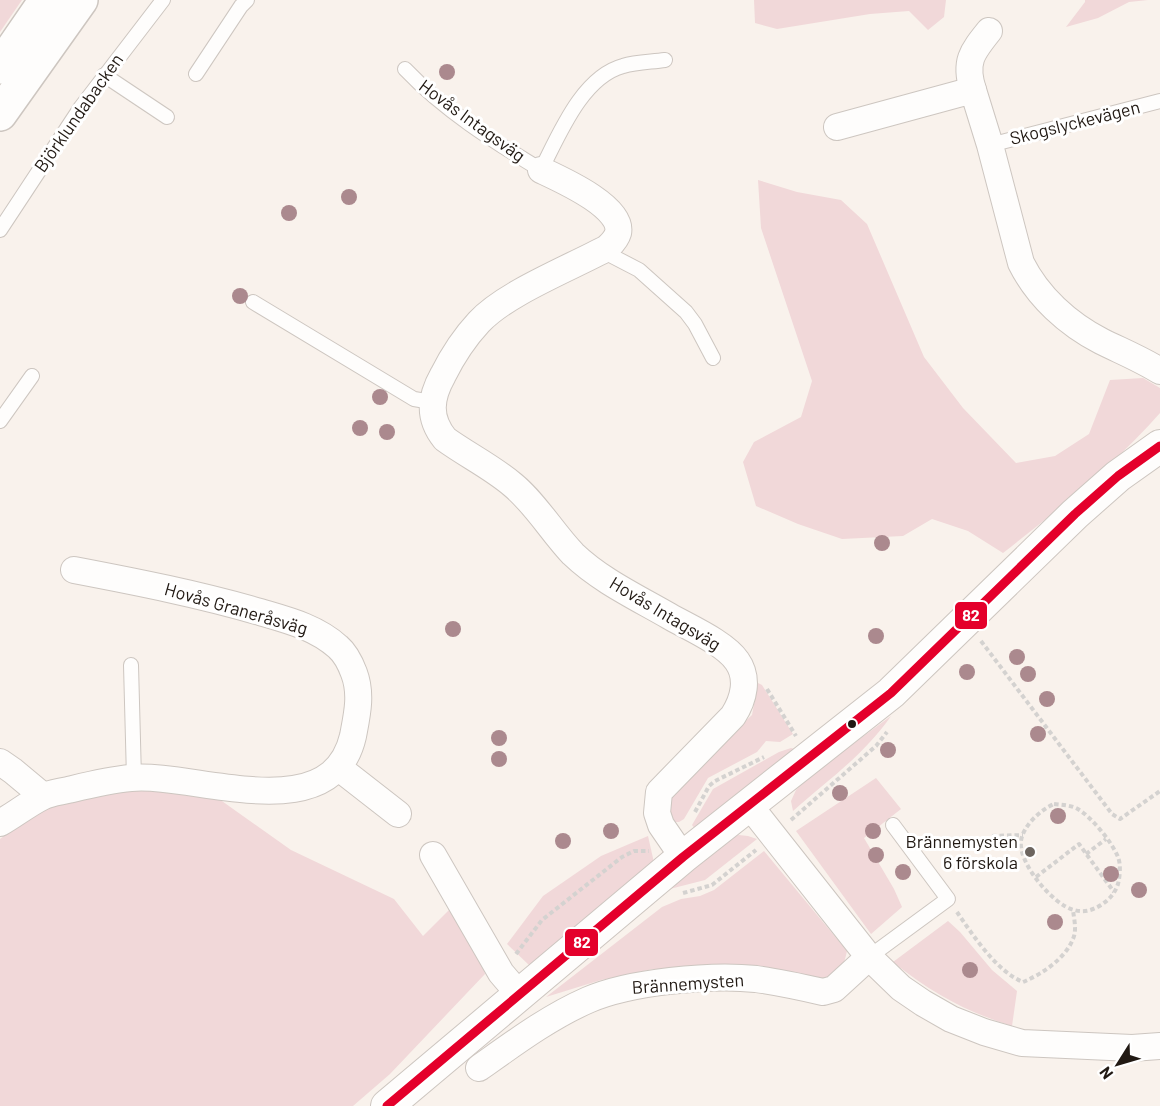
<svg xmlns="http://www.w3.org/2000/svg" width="1160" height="1106" font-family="Barlow,sans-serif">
	<rect width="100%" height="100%" fill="#f9f2ec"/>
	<!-- green -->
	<g fill="#f1d8d9">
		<path d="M0 0H22L0 32Z"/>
		<path d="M754 0H946L944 17 928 30 909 11 870 14 777 29 755 23Z"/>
		<path d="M1085 0H1148L1129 2 1098 18 1066 27 1085 2Z"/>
		<path d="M758 180 797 192 841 200 867 224 924 357 963 408 1016 463 1055 456 1089 434 1110 380 1143 378 1160 388V413C1113 466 1058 510 1003 553L968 531 932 519 903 536 842 539 798 524 756 506 743 462 754 442 801 417 812 381 761 228Z"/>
		<path d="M758 683 762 685 793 734 780 742 766 741 757 752 708 778 684 819 679 822H673L670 818 669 792 752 715Z"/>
		<path d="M891 716C863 756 829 779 793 811L791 801 796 790 808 777Z"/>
		<path d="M791 748 795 749 695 829 692 825 713 789 779 752Z"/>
		<path d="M876 778 901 809 864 838 894 889 902 907 871 934 796 831Z"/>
		<path d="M126 788 205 789 291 850 394 899 423 936 453 906 478 943 485 974 390 1074 353 1106H0V839L40 810Z"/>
		<path d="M739 835 748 836 757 839 705 880 658 892 728 837Z"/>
		<path d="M648 836 655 867 530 966 507 944 543 896 601 856Z"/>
		<path d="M764 851 847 951C844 965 841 974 826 979L765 967 734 964 690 969H653L601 980 546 997 662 907 681 899 700 896 714 890Z"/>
		<path d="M948 921 960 932 992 970 1017 991 1012 1026C964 1011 932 993 893 962Z"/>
	</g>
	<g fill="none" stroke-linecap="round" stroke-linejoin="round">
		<defs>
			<g id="service">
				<path d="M405 69C444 110 493 141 541 170 559 135 582 77 623 66 636 62 651 62 665 60"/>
				<path d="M196 74 241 6 247 0"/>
				<path d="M104 75 167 117"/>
				<path d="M990 145 1160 101"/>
				<path d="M0 230 81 107 163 0"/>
				<path d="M607 248 612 256 639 270 686 312 695 324 713 358"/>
				<path d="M253 302 414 399 432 402"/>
				<path d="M0 421 32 376"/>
				<path d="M131 665 134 778"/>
				<path d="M869 957 948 899 893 825"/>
			</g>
			<g id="minor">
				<path d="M973 90C964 62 972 52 989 31"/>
				<path d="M837 127 973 90 990 145 1021 263C1038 297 1068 324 1101 341 1121 351 1141 359 1160 371"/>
				<path d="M541 170C560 179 624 207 618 233 616 240 611 244 607 248 570 268 506 293 479 322 465 337 452 357 443 375 430 398 428 418 445 439 467 455 492 467 513 485 536 504 552 532 573 554 600 580 636 597 669 616 688 627 725 643 737 661 749 678 744 699 733 716L659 792 657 813 661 825 683 857"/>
				<path d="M0 762 13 771 43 796"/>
				<path d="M339 768 398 814"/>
				<path d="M749 805 869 957 901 988 923 1003 951 1019 984 1032 1022 1043 1132 1048 1160 1046"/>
				<path d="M0 823C14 815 28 804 42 797 50 793 60 792 68 790 89 785 109 780 131 778 195 772 331 831 353 736 357 715 362 694 354 673 351 665 345 653 338 647 316 627 287 620 260 612 198 594 137 582 74 570"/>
				<path d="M433 855 501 973 519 994"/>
				<path d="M479 1068C513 1044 549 1017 588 1000 629 982 711 974 756 979 778 982 801 987 823 992L834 989 869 957"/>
			</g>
			<path id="tertiary" d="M387 1106 683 857 891 693 1075 514 1118 476 1160 446"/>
			<g id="primary">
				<path d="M0 67 46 0"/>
				<path d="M0 114 81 0"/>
			</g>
		</defs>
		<!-- service casing -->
		<use href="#service" stroke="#cdc6c0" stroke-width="16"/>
		<!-- minor casing -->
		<use href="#minor" stroke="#cdc6c0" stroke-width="28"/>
		<!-- tertiary casing -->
		<use href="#tertiary" stroke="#cdc6c0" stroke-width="34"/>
		<!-- primary casing -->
		<use href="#primary" stroke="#cdc6c0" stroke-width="36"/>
		<!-- path -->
		<g stroke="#d4d2d0" stroke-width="4" stroke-dasharray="4.5 3" stroke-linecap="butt">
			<path d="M981 641 1112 814 1120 819 1160 791"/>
			<path d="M767 689 796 736"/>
			<path d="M1054 804C1062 805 1069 805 1076 808 1090 815 1112 842 1118 857 1121 865 1120 876 1118 884 1115 893 1109 900 1101 905 1093 910 1084 913 1074 910 1053 905 1018 863 1021 841 1023 826 1040 810 1054 804Z"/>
			<path d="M695 812 709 786 715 781 764 757"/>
			<path d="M791 820 876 746 887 732"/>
			<path d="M992 836 1023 835"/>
			<path d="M1086 854 1106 839"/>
			<path d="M1036 877 1079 844 1114 892"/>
			<path d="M683 893 712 885 756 850"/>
			<path d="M957 912C972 934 997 972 1023 982 1042 974 1065 959 1073 939 1077 930 1074 919 1073 910"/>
			<path d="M516 954 542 920 622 857 634 851H649"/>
		</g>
		<!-- service -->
		<use href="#service" stroke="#fefdfc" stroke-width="14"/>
		<!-- minor -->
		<use href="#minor" stroke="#fefdfc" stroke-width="26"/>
		<!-- tertiary -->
		<use href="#tertiary" stroke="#fefdfc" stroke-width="32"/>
		<!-- primary -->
		<use href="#primary" stroke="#fefdfc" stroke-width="33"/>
		<defs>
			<path id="bus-1" d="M387 1106 683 857 891 693 1075 514 1118 476 1160 446"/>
		</defs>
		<!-- bus-1 casing -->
		<use href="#bus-1" stroke="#fff" stroke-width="14"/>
		<!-- bus-1 -->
		<use href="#bus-1" stroke="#e4002b" stroke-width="9"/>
	</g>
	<!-- trees -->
	<g fill="#ab898e">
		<circle cx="447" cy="72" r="8"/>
		<circle cx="349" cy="197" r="8"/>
		<circle cx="289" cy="213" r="8"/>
		<circle cx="240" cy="296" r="8"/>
		<circle cx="380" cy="397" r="8"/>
		<circle cx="360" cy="428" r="8"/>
		<circle cx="387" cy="432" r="8"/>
		<circle cx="882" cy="543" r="8"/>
		<circle cx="453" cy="629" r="8"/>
		<circle cx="876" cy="636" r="8"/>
		<circle cx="1017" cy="657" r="8"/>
		<circle cx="967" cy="672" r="8"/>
		<circle cx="1028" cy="674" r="8"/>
		<circle cx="1047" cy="699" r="8"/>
		<circle cx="1038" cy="734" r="8"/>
		<circle cx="499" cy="738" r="8"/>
		<circle cx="888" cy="750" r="8"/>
		<circle cx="499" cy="759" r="8"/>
		<circle cx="840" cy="793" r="8"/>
		<circle cx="1058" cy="816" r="8"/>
		<circle cx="611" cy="831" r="8"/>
		<circle cx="873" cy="831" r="8"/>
		<circle cx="563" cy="841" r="8"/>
		<circle cx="876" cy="855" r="8"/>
		<circle cx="903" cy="872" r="8"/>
		<circle cx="1111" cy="874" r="8"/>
		<circle cx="1139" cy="890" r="8"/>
		<circle cx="1055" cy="922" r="8"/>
		<circle cx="970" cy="970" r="8"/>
	</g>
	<!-- markers -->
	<circle fill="#211913" stroke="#fff" stroke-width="2" cx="852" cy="724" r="5"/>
	<circle fill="#6d655f" stroke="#fff" stroke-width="2" cx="1030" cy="852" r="6"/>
	<g text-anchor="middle" stroke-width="6" stroke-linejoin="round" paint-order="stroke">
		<!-- street labels -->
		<g font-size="18" fill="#211913" stroke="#fff">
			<text transform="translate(79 113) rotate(-55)" y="6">Björklundabacken</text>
			<text transform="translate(472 121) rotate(36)" y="6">Hovås Intagsväg</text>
			<text transform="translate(1075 123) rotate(-14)" y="6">Skogslyckevägen</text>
			<text transform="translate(236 609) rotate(16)" y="6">Hovås Graneråsväg</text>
			<text transform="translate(665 614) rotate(31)" y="6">Hovås Intagsväg</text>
			<text transform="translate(688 984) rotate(-4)" y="6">Brännemysten</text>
		</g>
		<!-- poi labels -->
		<g font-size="18" fill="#211913" stroke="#fff" text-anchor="end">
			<text x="1018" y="848">Brännemysten<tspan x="1018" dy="21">6 förskola</tspan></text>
		</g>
	</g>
	<g stroke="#fff" stroke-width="2">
		<rect x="954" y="601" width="34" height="29" rx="6" fill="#e4002b"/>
		<rect x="564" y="928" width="35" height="29" rx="6" fill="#e4002b"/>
	</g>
	<g font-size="16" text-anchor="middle" font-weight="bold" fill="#fff">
		<text x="971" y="621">82</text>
		<text x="582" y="948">82</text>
	</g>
	<!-- north arrow -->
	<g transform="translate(1118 1064) rotate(233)" stroke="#ffffff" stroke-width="4.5" paint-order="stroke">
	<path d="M0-4.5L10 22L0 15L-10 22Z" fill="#211913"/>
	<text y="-9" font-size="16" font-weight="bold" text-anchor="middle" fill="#211913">N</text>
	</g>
</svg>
